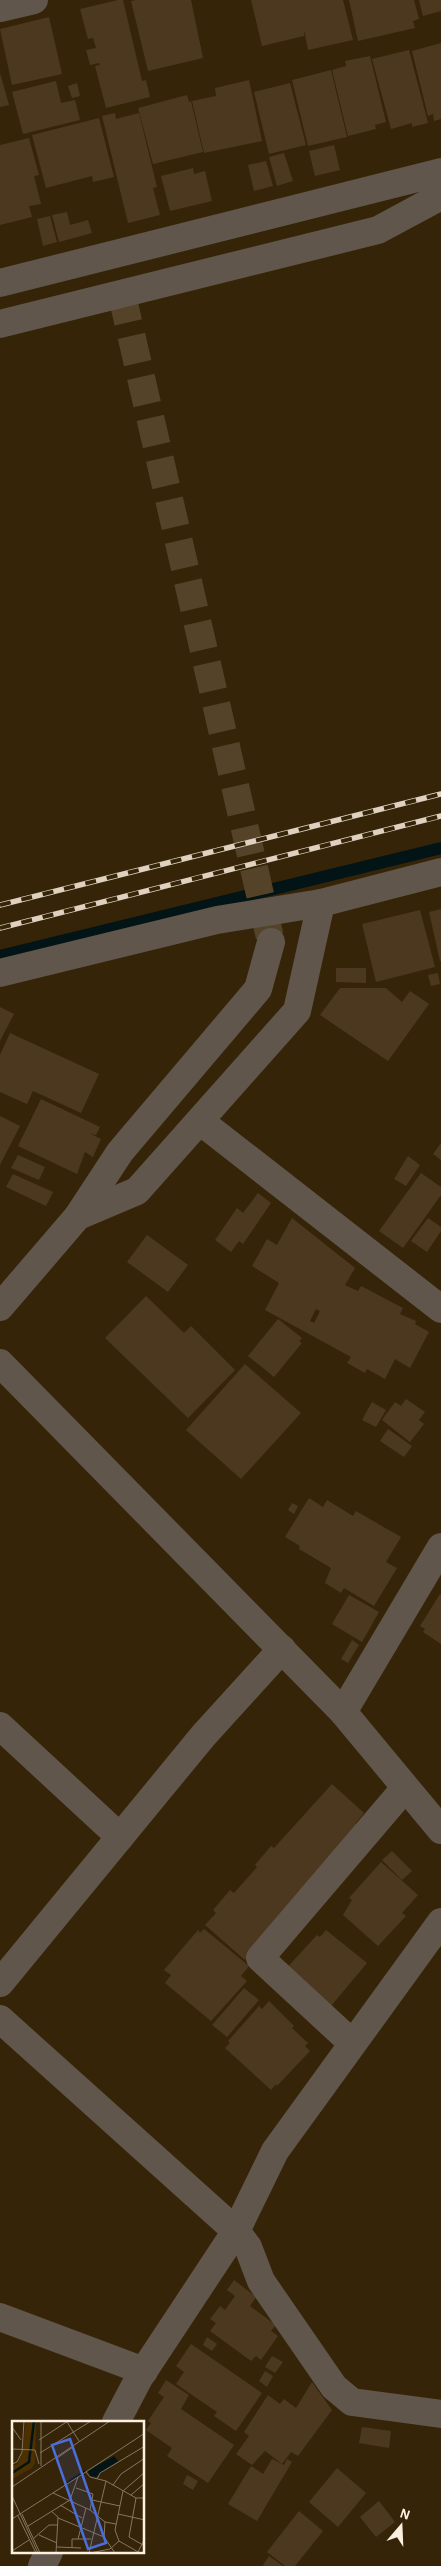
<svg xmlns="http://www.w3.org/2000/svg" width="441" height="2566" font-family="'Alegreya Sans',sans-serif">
	<rect width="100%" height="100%" fill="#362408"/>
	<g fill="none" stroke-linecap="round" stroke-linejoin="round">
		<!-- stream -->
		<path stroke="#031416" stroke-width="12" d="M0 956 441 848"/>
	</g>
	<!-- building -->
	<g fill="#4c381e" fill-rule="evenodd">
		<path d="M118 0H123L142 81 146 80 150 97 106 108 95 66 100 65 99 63 90 65 86 50 96 48 93 38 88 39 80 9Z"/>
		<path d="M136 0H191L203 58 148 71 131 1Z"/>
		<path d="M251 0H343L353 40 308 50 304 30V36L262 46Z"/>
		<path d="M349 0H414L419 19 413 21 415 28 358 41Z"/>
		<path d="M419 0H441V11L423 16Z"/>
		<path d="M49 17 62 74 12 85 0 29Z"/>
		<path d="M441 43V119L434 121 433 114 428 116 412 51Z"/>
		<path d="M409 50 428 123 412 127V123L391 129 372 59Z"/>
		<path d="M370 56 386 122 375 125 376 129 348 136 332 70 346 66 345 61Z"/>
		<path d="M331 70 347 137 308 146 292 80Z"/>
		<path d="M0 73 9 105 0 107Z"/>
		<path d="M249 80 262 141 204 153 192 101 216 96 215 88Z"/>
		<path d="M56 81 61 103 75 100 80 120 23 134 12 92Z"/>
		<path d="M77 83 80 96 72 98 68 86Z"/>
		<path d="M290 83 306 145 269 154 254 92Z"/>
		<path d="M187 95 189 102 191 101 203 152 153 164 138 108Z"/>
		<path d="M115 113 116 119 139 113 157 187 153 188 160 215 128 223 102 116Z"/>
		<path d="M99 118 114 177 93 182 92 176 46 188 32 135Z"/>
		<path d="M29 138 39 175 34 176 41 204 29 206 32 217 0 225V145Z"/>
		<path d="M334 145 340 170 315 176 309 151Z"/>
		<path d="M284 153 293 181 277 186 269 157Z"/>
		<path d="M266 161 273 186 254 191 248 165Z"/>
		<path d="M193 168 194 174 205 171 212 201 170 211 161 176Z"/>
		<path d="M67 212 70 225 88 220 92 233 59 242 52 215Z"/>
		<path d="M50 216 57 242 43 246 37 219Z"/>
		<path d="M441 909V961H440L429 912Z"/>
		<path d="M420 910 435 967 376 982 362 924Z"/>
		<path d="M336 968H366V983L336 982Z"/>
		<path d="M438 973 440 984 431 986 428 975Z"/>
		<path d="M340 988H386L402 1002 410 991 429 1004 388 1061 320 1015Z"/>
		<path d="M0 1007 14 1014 0 1041Z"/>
		<path d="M10 1033 99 1074 81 1113 33 1091 27 1104 0 1092V1055Z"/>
		<path d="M41 1099 100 1127 96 1135 89 1133 101 1139 93 1157 85 1152 77 1174 18 1146Z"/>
		<path d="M0 1116 20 1126 0 1165Z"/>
		<path d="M441 1143V1160L433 1154Z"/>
		<path d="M18 1155 45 1167 39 1180 11 1168Z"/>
		<path d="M408 1156 420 1165 406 1186 394 1179Z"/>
		<path d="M421 1173 441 1187V1195L403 1248 379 1231Z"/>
		<path d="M13 1174 53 1192 46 1206 6 1187Z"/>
		<path d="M258 1193 271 1203 243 1244 239 1241 231 1252 215 1240 237 1208 243 1213Z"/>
		<path d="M292 1218 355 1268 345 1285 358 1291 361 1286 403 1308 400 1314 416 1321 415 1324 429 1332 410 1368 395 1359 385 1379 367 1369 365 1373 347 1363 351 1357 265 1310 279 1283 252 1266 267 1239 277 1245ZM316 1309 320 1311 314 1323 310 1321Z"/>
		<path d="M428 1218 441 1227V1231L427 1252 411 1241Z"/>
		<path d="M147 1235 188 1265 168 1292 127 1262Z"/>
		<path d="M146 1296 184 1333 191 1326 235 1370 188 1418 105 1338Z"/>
		<path d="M278 1319 302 1338 299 1341 302 1343 274 1377 248 1356Z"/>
		<path d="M245 1364 301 1413 241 1479 186 1430Z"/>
		<path d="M406 1399 425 1412 419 1420 424 1424 410 1442 382 1420 395 1402 401 1406Z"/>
		<path d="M372 1402 386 1410 376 1427 362 1420Z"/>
		<path d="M388 1429 412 1446 404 1457 380 1441Z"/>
		<path d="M309 1498 323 1507 327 1500 353 1516 356 1511 401 1537 386 1562 397 1568 374 1606 344 1588 341 1593 325 1583 331 1568 299 1549 300 1546 285 1537Z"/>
		<path d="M292 1503 298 1506 294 1514 288 1510Z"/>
		<path d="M440 1594 441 1595V1644L423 1632 425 1629 420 1626Z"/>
		<path d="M349 1595 379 1612 362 1642 332 1624Z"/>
		<path d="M352 1640 359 1645 348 1663 341 1659Z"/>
		<path d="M332 1784 364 1813 355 1824 361 1829 245 1960 205 1925 216 1913 213 1910 230 1890 234 1893 257 1867 255 1865 271 1846 274 1848Z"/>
		<path d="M392 1851 412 1871 402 1880 382 1860Z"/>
		<path d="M381 1862 418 1895 402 1913 406 1916 378 1946 343 1915 352 1900 349 1898Z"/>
		<path d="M204 1929 249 1966 241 1976 247 1981 211 2021 165 1983 171 1975 164 1970 198 1930 200 1933Z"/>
		<path d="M326 1930 367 1963 326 2012 283 1972 317 1935 320 1937Z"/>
		<path d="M244 1988 259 2000 227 2037 212 2025Z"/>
		<path d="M269 2001 294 2026 292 2028 308 2043 305 2046 310 2051 277 2086 276 2084 271 2090 225 2048 230 2043 228 2041 259 2006 262 2009Z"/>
		<path d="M234 2280 256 2297 250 2306 276 2325 271 2331 278 2336 261 2360 256 2356 251 2361 210 2331 216 2323 210 2319 220 2306 225 2310 235 2296 227 2290Z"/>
		<path d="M207 2337 217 2344 212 2351 203 2345Z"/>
		<path d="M191 2344 262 2393 236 2431 214 2416 217 2412 176 2384 184 2372 176 2366Z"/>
		<path d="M272 2356 283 2362 275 2373 265 2367Z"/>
		<path d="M265 2371 273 2376 267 2387 259 2381Z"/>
		<path d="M166 2380 189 2395 181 2409 234 2445 208 2483 167 2456 172 2448 146 2430 151 2423 148 2421 164 2397 158 2393Z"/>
		<path d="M312 2382 332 2410 298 2456 291 2452 282 2464 265 2451 252 2465 236 2454 249 2436 244 2432 268 2395 280 2404 284 2399 296 2408Z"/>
		<path d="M362 2427 391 2431 389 2448 359 2443Z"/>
		<path d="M272 2459 284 2465 287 2459 292 2462 257 2521 228 2504 251 2466 263 2474Z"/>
		<path d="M337 2468 366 2493 338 2527 309 2502Z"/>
		<path d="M187 2475 198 2481 193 2490 183 2484Z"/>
		<path d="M379 2501 395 2522 376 2537 360 2517Z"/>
		<path d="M299 2511 323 2531 295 2566H285L267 2552Z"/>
		<path d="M269 2556 283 2566H264L263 2565Z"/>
	</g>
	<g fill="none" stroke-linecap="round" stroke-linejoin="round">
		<!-- minor-tunnel -->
		<path stroke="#544328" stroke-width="28" stroke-dasharray="28 14" stroke-linecap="butt" d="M122 295 271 942"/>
		<!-- minor -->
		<g stroke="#60564b" stroke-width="28">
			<path d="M0 8 34 0"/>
			<path d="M0 283 441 172"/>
			<path d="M0 324 378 230 441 196"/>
			<path d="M0 973 217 920 321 903"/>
			<path d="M200 1121 441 1309"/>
			<path d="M78 1216 120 1152 258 989 271 942"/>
			<path d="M0 1307 78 1216 137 1191 297 1011 321 903 441 872"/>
			<path d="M0 1363 343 1712 441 1830"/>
			<path d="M343 1712 441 1547"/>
			<path d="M0 1726 120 1837"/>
			<path d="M0 1983 203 1736 282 1649"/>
			<path d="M0 2019 236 2231 248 2247 261 2281 334 2387 352 2402 441 2414"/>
			<path d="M352 2043 260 1958 405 1788"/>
			<path d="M0 2317 144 2371"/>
			<path d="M116 2422 139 2378 236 2231 275 2151 441 1922"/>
			<path d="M42 2566 49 2552"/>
		</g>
		<defs>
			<g id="rail">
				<path d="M0 905 441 794"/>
				<path d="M0 928 441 816"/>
			</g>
		</defs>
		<!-- rail casing -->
		<use href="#rail" stroke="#ded1c0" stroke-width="5.5"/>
		<!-- rail -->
		<use href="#rail" stroke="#362408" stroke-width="4" stroke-dasharray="11" stroke-linecap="butt"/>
	</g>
	<!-- overview -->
	<g transform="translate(12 2421)">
		<rect width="132" height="132" fill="#362408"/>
		<path d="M14 0H24L23 42 20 47 0 58V45L6 43 10 31Z" fill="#4d3000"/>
		<path d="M102 35 106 40 84 56 78 55 76 50Z" fill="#031416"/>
		<path fill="none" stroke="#031416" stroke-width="2.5" d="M0 52 17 41 22 0M55 62 73 50"/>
		<path fill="none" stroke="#85765e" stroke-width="1" d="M29 0V45M55 1 67 20M0 6 9 19M27 19 56 0M0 28 23 29 27 43M28 32 79 0M45 37 61 26M0 43 5 41 10 31 12 0M74 51 78 56 94 60 124 77H133M85 58 88 52 133 25M101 64 109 53 133 37M0 66 98 0M64 67 81 73 78 89M41 72 78 89 93 101 104 103M119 74 133 62M0 75 26 132M124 77 117 116 131 124M80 79 108 85M48 84 70 97M39 90 46 96 44 132M10 93 28 132M106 93 133 99M6 95 24 132M46 97 92 116M0 98 66 56M93 101 92 116 103 132M16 105 58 79 66 56 133 12M27 114 45 122M22 117 37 104H45M66 118 74 87M45 126 69 127M60 126V118H79M0 130 17 119M126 131 133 117M77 132 94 60M78 132 98 128 107 120M128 132 107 120 103 109 111 70 133 51"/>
		<path fill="#4a6eda" fill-opacity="0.15" stroke="#4a6eda" stroke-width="2.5" d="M58 18 94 122 76 128 40 24Z"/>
		<rect width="132" height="132" fill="none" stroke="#fcf0e0" stroke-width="2.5"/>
	</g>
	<!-- north arrow -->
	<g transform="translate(401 2526) rotate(19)" stroke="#362408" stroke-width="4" paint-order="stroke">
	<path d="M0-4L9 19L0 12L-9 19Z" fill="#fcf0e0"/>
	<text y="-8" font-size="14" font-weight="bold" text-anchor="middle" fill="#fcf0e0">N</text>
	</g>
</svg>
